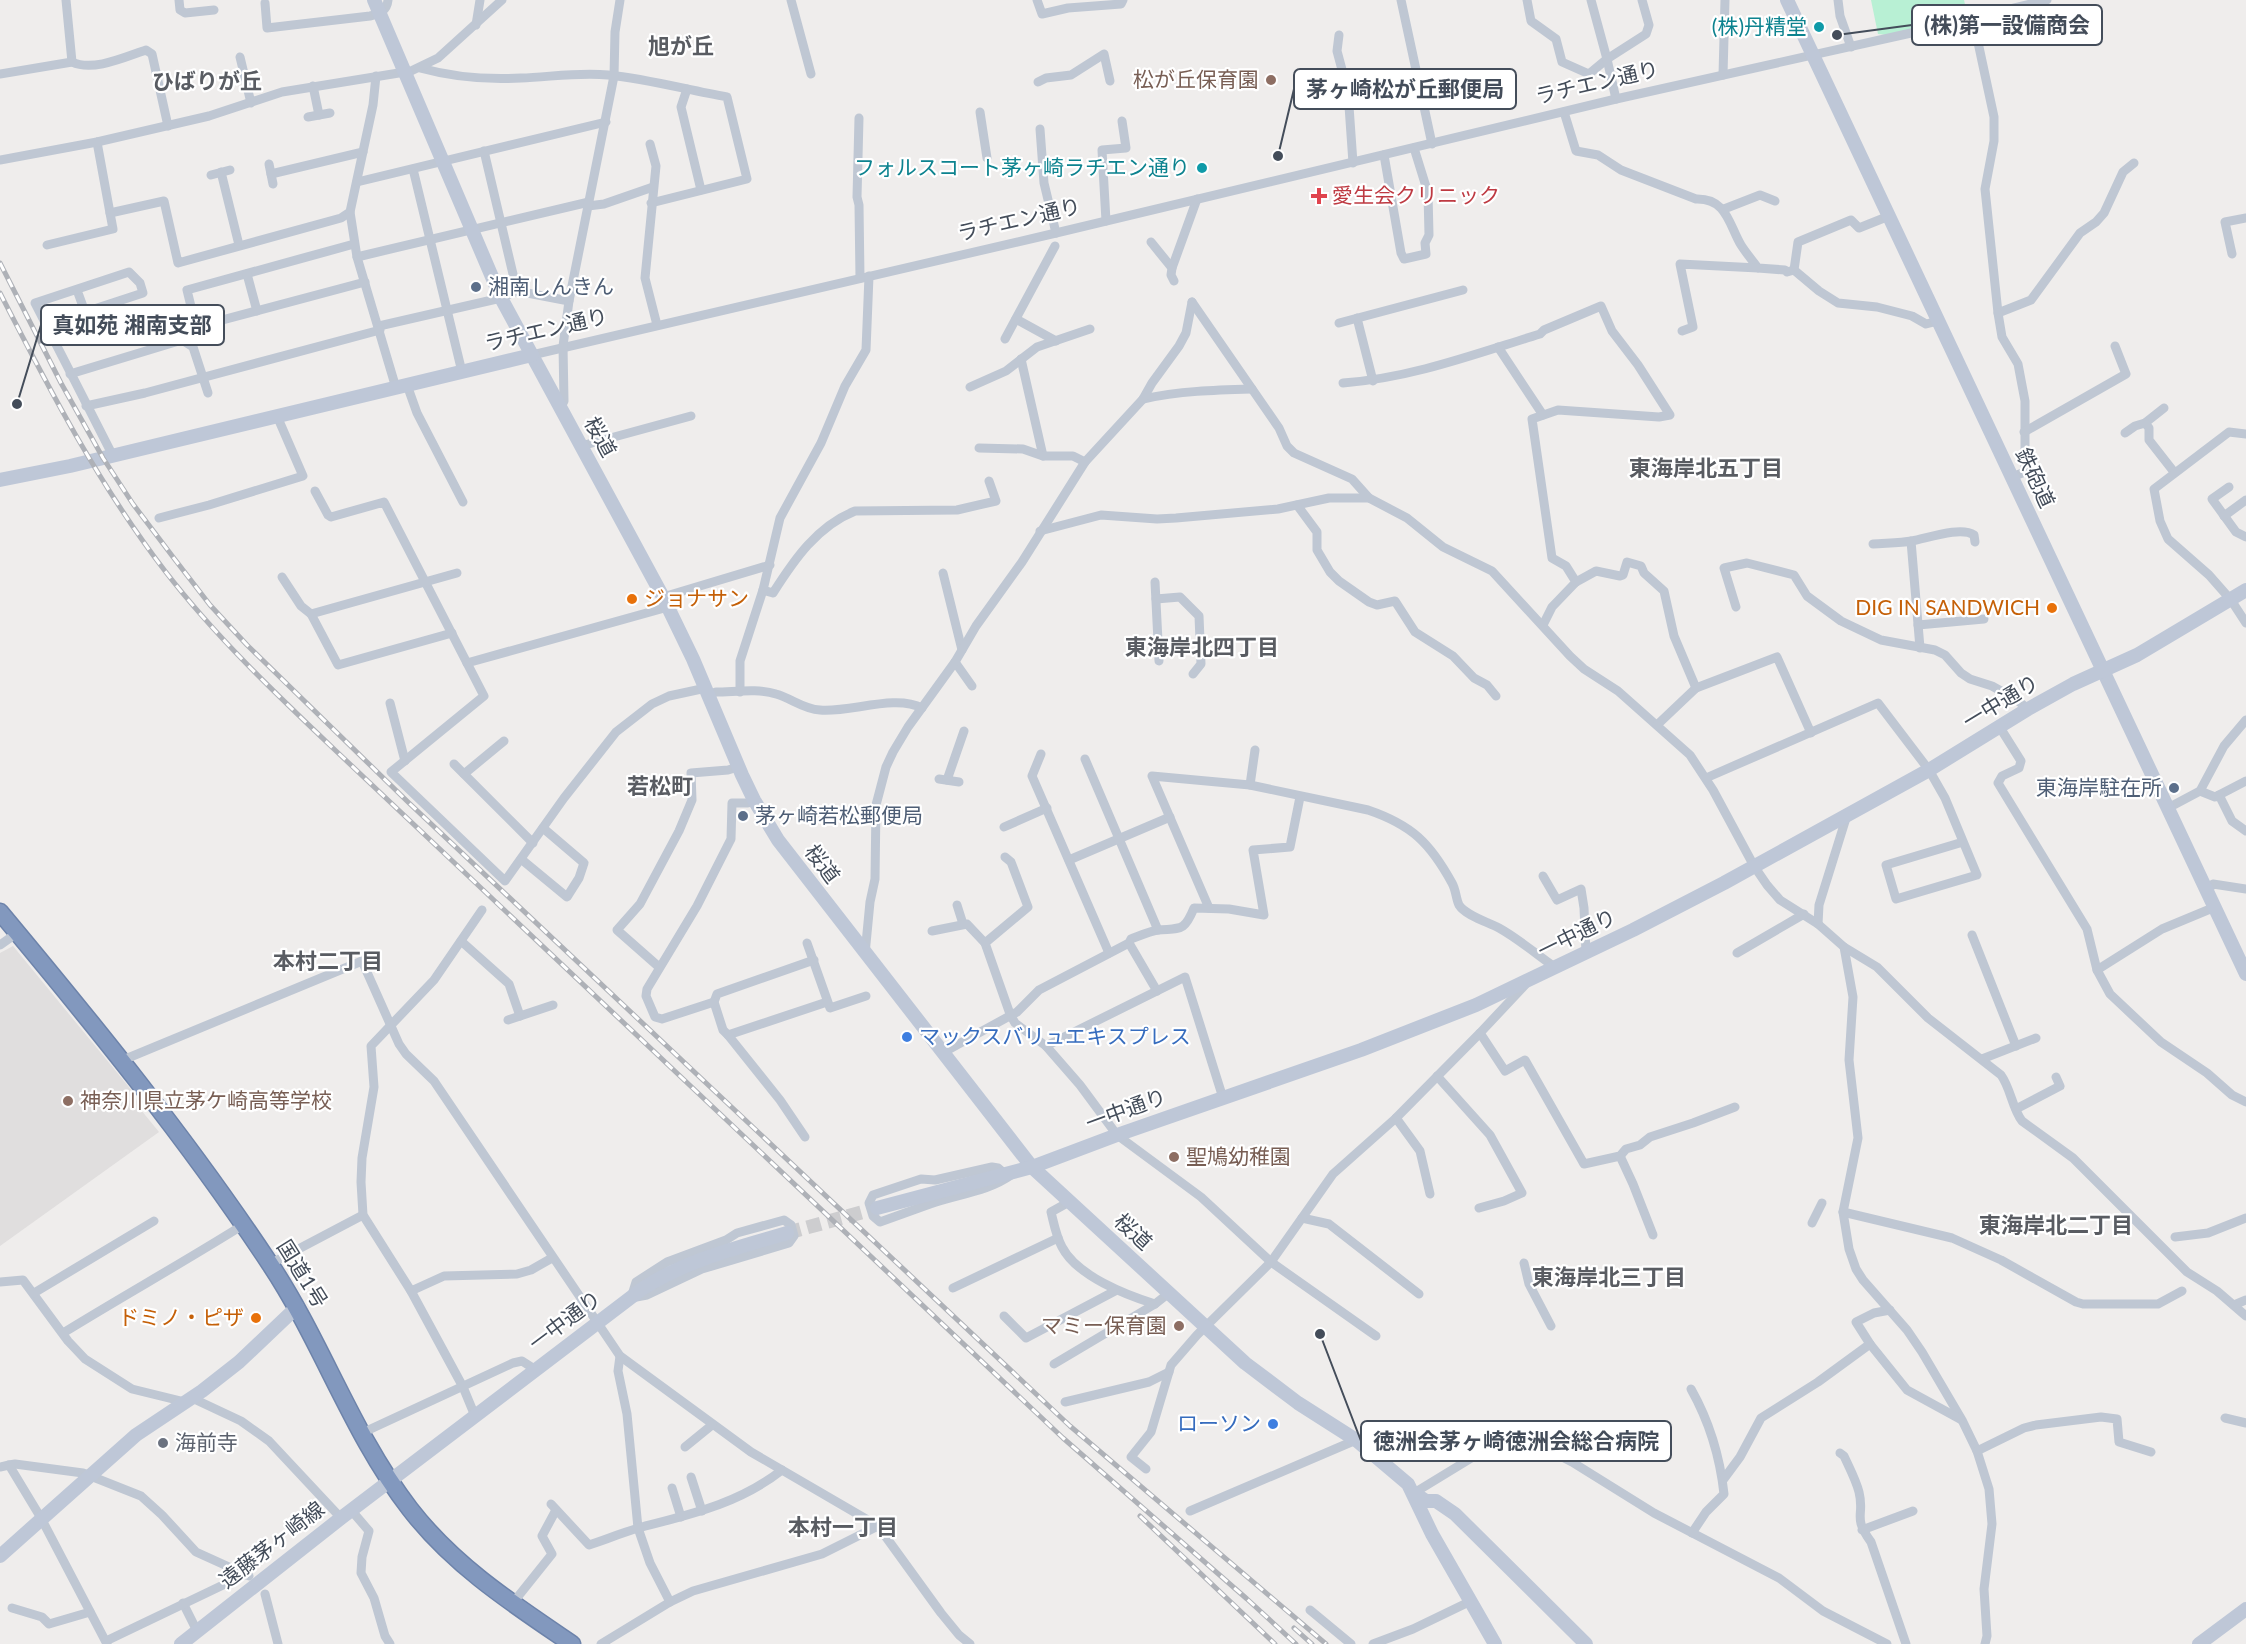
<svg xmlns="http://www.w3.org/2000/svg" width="2246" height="1644" font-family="Lato,'Noto Sans JP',sans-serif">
	<rect width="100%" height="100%" fill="#efedec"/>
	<!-- education -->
	<path fill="#e0dede" d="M13 946 133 1092 141 1110 159 1132 0 1246V953Z"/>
	<!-- green -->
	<path fill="#b8f0d4" d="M1871 0H1964L1968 18 1896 36 1878 34Z"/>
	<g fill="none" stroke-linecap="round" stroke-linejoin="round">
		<!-- secondary-tunnel -->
		<path stroke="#cdcdcf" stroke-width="14" stroke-dasharray="14 7" stroke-linecap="butt" d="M787 1233 877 1208"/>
		<defs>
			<path id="highway" d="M0 912C95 1026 188 1140 270 1264 322 1342 352 1434 410 1509 454 1566 513 1604 572 1644"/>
		</defs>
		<!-- highway casing -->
		<use href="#highway" stroke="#6d83aa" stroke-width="19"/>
		<!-- street -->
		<g stroke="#bfc7d3" stroke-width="9">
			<path d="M66 0 72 62"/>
			<path d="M179 0 180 10 185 13 214 10"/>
			<path d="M791 0 811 74"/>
			<path d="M1037 0 1042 14 1068 8 1121 4 1123 0"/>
			<path d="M1401 0 1432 144"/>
			<path d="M1527 0 1531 21 1556 39 1562 62 1589 74 1607 59 1591 0"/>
			<path d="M1838 0 1840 16 1851 47"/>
			<path d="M265 3 267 28 370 16C379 14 387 11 388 0"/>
			<path d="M1973 19 1994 117V141L1985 189 1998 313 2031 300 2080 233 2096 222 2104 213 2123 172 2134 163"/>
			<path d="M476 25 480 0"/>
			<path d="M1339 35 1337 51 1348 92 1353 163"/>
			<path d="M240 57 251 103"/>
			<path d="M420 68C453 77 487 80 521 78 550 77 579 72 608 75 649 79 687 90 727 97L747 179 651 203"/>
			<path d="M0 74 72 62C93 72 125 57 146 50L152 54 168 126"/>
			<path d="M1723 75 1725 0"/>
			<path d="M1038 82 1046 78 1071 75 1104 54 1110 81"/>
			<path d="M313 86 319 115"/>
			<path d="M687 89 681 107 701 190"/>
			<path d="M1616 99 1607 59 1646 34 1649 25 1642 0"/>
			<path d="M980 112 987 158"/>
			<path d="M1564 112 1576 151 1598 155 1621 170 1696 199C1727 198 1729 225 1741 245 1746 253 1753 261 1758 268L1785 270 1787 272 1794 270"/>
			<path d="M308 117 330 113"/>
			<path d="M859 118 857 197 859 205 860 278"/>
			<path d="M1040 129 1044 183 1056 233"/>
			<path d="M97 142 110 213 164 201 178 263 341 218 350 212 373 105 376 76"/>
			<path d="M650 144 656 166 645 278 657 325"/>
			<path d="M484 151 517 291"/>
			<path d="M1384 155 1401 253 1404 259 1426 254 1425 243 1429 235 1428 193 1414 148"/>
			<path d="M0 160 97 142 209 116 282 92 411 71 438 58 502 0"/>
			<path d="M269 164 273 184"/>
			<path d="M413 169 462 372"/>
			<path d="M221 172 239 245"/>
			<path d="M271 174 363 152"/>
			<path d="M211 175 230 170"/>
			<path d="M357 182 606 122"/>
			<path d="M588 206 604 204 653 187"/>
			<path d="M1724 209 1760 195 1775 201"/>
			<path d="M350 212 357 257 396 388"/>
			<path d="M1889 216 1859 228 1851 220 1798 242 1794 270 1819 291 1838 303 1877 307 1912 316 1926 324 1938 321"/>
			<path d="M1106 221 1102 150 1126 148 1122 121"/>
			<path d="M1151 242 1172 268 1171 275 1174 281"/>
			<path d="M354 244 187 290 196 327 365 282"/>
			<path d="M47 245 113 229 110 213"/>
			<path d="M2232 254 2225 222 2246 218"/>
			<path d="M357 257 589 202"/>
			<path d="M1172 268 1197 199"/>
			<path d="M247 274 257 311"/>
			<path d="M77 290 85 312 143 293 140 283 129 272 35 303 113 456"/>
			<path d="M1192 302 1279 428 1287 446 1294 453 1352 479 1369 498"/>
			<path d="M1998 313 2002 337 2018 364 2025 401V472L2017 475H2010"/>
			<path d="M1357 318 1373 381"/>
			<path d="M1016 319 1056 341"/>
			<path d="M1339 323 1463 290"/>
			<path d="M379 326 501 298 517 291 569 301"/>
			<path d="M1682 331 1693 327 1680 264 1758 268"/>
			<path d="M1005 339 1055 246"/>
			<path d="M1498 347 1543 415"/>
			<path d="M532 355 1056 233 1616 99 1911 33 2047 0"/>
			<path d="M1021 359 1043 456"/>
			<path d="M70 374 182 340 193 347 208 393"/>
			<path d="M1343 383C1411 378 1475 354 1540 334L1544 330 1601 306 1612 331 1638 365 1670 415 1659 417 1558 410 1532 419 1552 558 1566 566 1576 582 1552 607 1543 625"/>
			<path d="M407 385 417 413 463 502"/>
			<path d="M970 387 1006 371 1037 347 1090 329"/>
			<path d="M1143 399C1179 391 1215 390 1252 389"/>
			<path d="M86 406 145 393 380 330"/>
			<path d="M561 407 564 401 563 346 569 301 614 76 615 32 620 0"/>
			<path d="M2145 423 2164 408"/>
			<path d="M2024 432 2126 374 2115 346"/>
			<path d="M2125 433 2135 426 2145 423 2149 428V440L2174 472"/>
			<path d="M2246 434 2229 432 2154 489 2160 521 2168 539 2209 575 2231 600 2246 623"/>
			<path d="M581 446 691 416"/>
			<path d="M979 448 1023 449 1043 456H1073L1085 462"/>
			<path d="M2229 487 2212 499 2236 532 2246 537"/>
			<path d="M315 491 328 515 331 517 384 502 484 696 391 772 505 881 564 798 616 732 652 704 669 696 706 688"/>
			<path d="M1297 505 1317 532V550L1330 572 1339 581 1369 602 1377 605 1395 601 1415 632 1453 656 1474 678 1487 685 1496 696"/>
			<path d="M2224 516 2246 500"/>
			<path d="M159 518 209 505 303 476 277 416"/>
			<path d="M1040 531 1101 515 1157 519 1176 518 1278 509 1329 498H1369L1407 518 1443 547 1492 571 1570 656 1584 669 1618 691 1690 755 1713 790 1754 866 1767 885 1780 900 1818 924 1844 947 1853 997 1849 1060 1858 1138 1843 1212 1849 1249 1856 1269 1863 1280 1907 1330 1922 1352 1962 1420 1977 1451 1989 1489 1992 1524 1984 1589 1987 1636 1985 1644"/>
			<path d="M1911 541 1920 648"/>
			<path d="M1873 544C1886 543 1900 543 1912 541 1928 538 1961 526 1974 535L1975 542"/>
			<path d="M943 573 962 650"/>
			<path d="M282 577 301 606 311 614 338 665 452 633"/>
			<path d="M1155 582 1159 661"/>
			<path d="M1576 582 1596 571 1620 576 1623 575 1627 562 1641 566 1644 573 1664 591 1674 636 1696 688"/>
			<path d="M763 590 773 593C794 560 817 526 855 511L957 510 996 501 989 481"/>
			<path d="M663 597 770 565"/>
			<path d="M1156 599 1180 597 1199 616 1201 664 1193 674"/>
			<path d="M1736 607 1724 568 1747 563 1794 575 1807 596 1841 621 1881 640 1935 650 1945 655 1961 673 1970 679 1992 686 2017 700 2028 709"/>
			<path d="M311 614 457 573"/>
			<path d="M1918 625 1984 619"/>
			<path d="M955 662 972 686"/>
			<path d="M467 663 668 607"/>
			<path d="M740 692V661L763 590 780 518 821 443 845 386 866 350 869 276"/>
			<path d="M708 695 716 692C734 692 758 688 776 694 791 698 803 709 820 710 849 713 895 694 922 708"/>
			<path d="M390 703 405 761"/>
			<path d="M1657 725 1696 688 1777 657 1811 733"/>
			<path d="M1999 726 2021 761 2019 768 2002 776 1998 783 2087 929 2097 970 2110 994 2161 1042 2207 1073 2232 1095 2246 1102"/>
			<path d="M1041 754 1032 776 1109 953"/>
			<path d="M1085 759 1158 930"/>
			<path d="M454 764 533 843"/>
			<path d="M464 774 504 741"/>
			<path d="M1706 778 1878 703 1929 770 1945 798 1977 875 1896 899 1886 865 1963 842"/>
			<path d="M939 779 959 782"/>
			<path d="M947 780 964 731"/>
			<path d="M1250 785 1255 750"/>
			<path d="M2200 791 2215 797 2219 795 2232 821 2246 831"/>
			<path d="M2219 795 2246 781"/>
			<path d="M2168 808 2200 791 2224 746 2246 720"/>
			<path d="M1004 827 1047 808"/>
			<path d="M1005 857 1011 862 1028 907 985 943 1010 1014 1015 1023 1046 1046 1080 1085 1117 1135 1201 1197 1271 1262 1376 1336"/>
			<path d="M521 859 567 897 579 878 584 863 543 828"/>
			<path d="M1069 860 1170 817"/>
			<path d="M1543 876 1557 900 1581 889 1584 908 1586 953"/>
			<path d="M2207 891 2213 884 2246 889"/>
			<path d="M957 905 963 924"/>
			<path d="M1209 908 1152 776 1250 785 1368 810C1412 825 1430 843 1452 883 1456 890 1456 899 1459 905 1466 916 1488 922 1499 928 1519 939 1537 955 1556 968"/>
			<path d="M1818 924 1819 905 1847 815"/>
			<path d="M932 931 967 924 985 943"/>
			<path d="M1972 935 2016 1046"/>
			<path d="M461 941 509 984 520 1016"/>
			<path d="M807 943 830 1008 866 996"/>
			<path d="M1129 943 1157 991"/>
			<path d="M0 945 17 933"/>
			<path d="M1844 947 1877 967 1928 1018 2001 1075C2011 1089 2012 1108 2022 1121L2073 1158 2187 1272 2217 1291 2246 1316"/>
			<path d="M1737 953 1804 914"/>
			<path d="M865 954 870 902 875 879 876 805 886 767 893 752 908 727 955 662 976 626 1022 562 1085 462 1143 399 1152 383 1179 346 1186 333 1192 302"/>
			<path d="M814 960 717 994 714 1002 723 1030 728 1035 827 1002"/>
			<path d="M659 967 617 930 640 904 679 831 692 800 691 773 728 770 738 767"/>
			<path d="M2097 970 2162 929 2215 907"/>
			<path d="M714 1002 662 1019 655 1017 646 996 647 989 697 906 731 839 732 803H748L754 800"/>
			<path d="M508 1020 553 1005"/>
			<path d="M1480 1033 1505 1071 1525 1060 1584 1164 1620 1156 1626 1149 1640 1145 1650 1137 1693 1123 1735 1107"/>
			<path d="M728 1035 780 1100 805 1137"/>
			<path d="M1046 1046 1185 977 1223 1098"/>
			<path d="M944 1052 1017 1012 1039 990 1129 943 1131 939C1139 936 1150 931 1158 930 1181 928 1184 932 1194 908L1229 909 1264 915 1253 850 1290 847 1300 797"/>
			<path d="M1982 1059 2036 1038"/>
			<path d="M123 1060 362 961 399 1044 406 1054 434 1081 620 1356 751 1452 878 1526 941 1613 959 1635 970 1644"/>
			<path d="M1437 1076 1490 1135 1522 1193 1504 1201 1479 1208"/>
			<path d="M2016 1109 2060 1086 2056 1077"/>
			<path d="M1396 1118 1420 1151 1430 1194"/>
			<path d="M1620 1156 1633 1184 1653 1235"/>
			<path d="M1005 1174 998 1168 992 1167 935 1180 921 1179 873 1195 869 1203 873 1216 880 1222C897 1216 913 1210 930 1204 957 1194 987 1192 1011 1175"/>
			<path d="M1069 1202 1051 1212C1054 1224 1056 1236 1062 1247 1077 1276 1126 1295 1155 1304"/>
			<path d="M1843 1212 1952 1238 2001 1260 2076 1302 2083 1304H2158L2182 1291"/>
			<path d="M1302 1218 1329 1224 1419 1294"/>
			<path d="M784 1220 791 1225 794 1236 789 1243 702 1269 647 1295 631 1298 636 1282 667 1262 726 1240 737 1233Z"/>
			<path d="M1812 1223 1822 1203"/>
			<path d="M2175 1237 2208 1233 2246 1218"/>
			<path d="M1524 1263 1529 1284 1551 1326"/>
			<path d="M270 1264 363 1215"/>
			<path d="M0 1282 23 1280 68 1341 85 1359 132 1389 185 1402"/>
			<path d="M953 1288 1058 1238"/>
			<path d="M411 1291 444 1276 517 1274 531 1270 552 1258"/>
			<path d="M34 1293 154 1221"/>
			<path d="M2234 1305 2246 1300"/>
			<path d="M1004 1316 1026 1338 1115 1291"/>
			<path d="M63 1333C123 1296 184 1262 243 1225"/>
			<path d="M1870 1344 1907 1390 1960 1419"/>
			<path d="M620 1356 618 1371 627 1414 638 1528 650 1563 670 1602"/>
			<path d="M1054 1364 1155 1304 1169 1293"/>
			<path d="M1691 1389C1709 1421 1720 1457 1724 1494L1706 1512 1692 1533"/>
			<path d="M192 1398 241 1421 269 1441 341 1518"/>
			<path d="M1065 1402 1149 1382 1169 1372"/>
			<path d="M475 1416 463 1387 411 1291 363 1215 361 1182 362 1158 374 1087 371 1046 434 980 482 910"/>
			<path d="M2225 1418 2246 1423"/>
			<path d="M362 1433 513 1363 522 1361 536 1370"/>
			<path d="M685 1447 712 1425"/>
			<path d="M1977 1451 2024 1428 2036 1425 2101 1417 2117 1419 2119 1442 2151 1452"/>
			<path d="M1840 1453 1844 1456C1849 1467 1856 1480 1859 1492 1865 1516 1852 1516 1871 1542L1906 1644"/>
			<path d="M9 1465 15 1464 83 1473 141 1496 162 1515 196 1552 249 1576"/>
			<path d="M0 1467 9 1465 41 1518 107 1644"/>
			<path d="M1146 1469 1131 1457 1151 1432 1171 1365 1197 1335 1271 1262 1333 1174 1396 1118 1480 1033 1525 985"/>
			<path d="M691 1477 702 1511"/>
			<path d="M1723 1480 1740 1457 1761 1418 1818 1382 1870 1344 1856 1322 1874 1313 1890 1310"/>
			<path d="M672 1488 681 1517"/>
			<path d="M1414 1493 1514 1432 1572 1462 1654 1513 1779 1578 1823 1611 1887 1644"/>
			<path d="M551 1504 589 1545C607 1539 624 1532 642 1527 692 1514 740 1503 782 1470"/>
			<path d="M351 1510 369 1531 362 1557 361 1573 374 1598 385 1636 390 1644"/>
			<path d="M1190 1511 1356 1440"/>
			<path d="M1862 1530 1913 1511"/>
			<path d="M265 1594 278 1644"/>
			<path d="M183 1603 197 1631"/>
			<path d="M512 1604 552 1554 542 1536 556 1510"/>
			<path d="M12 1608 42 1617 49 1624 90 1612"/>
			<path d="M1310 1610 1351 1644"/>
			<path d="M106 1641 246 1574"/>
			<path d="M601 1644 670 1602 693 1591 822 1554 878 1526"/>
			<path d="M1373 1644 1413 1629 1471 1601"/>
		</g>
		<!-- secondary -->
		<g stroke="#bec7d7" stroke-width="14">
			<path d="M374 0 501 298 663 597 693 659 742 775 754 800 778 840 1032 1167 1245 1363 1298 1403 1356 1440 1408 1484 1432 1534 1495 1644"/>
			<path d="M1787 0 2246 974"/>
			<path d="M0 480 70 466 532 355"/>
			<path d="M877 1208 1032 1167 1117 1135 1361 1050 1476 1005 1633 930 1724 883 1929 770 2028 709 2073 684 2137 655 2246 590"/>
			<path d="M1414 1493 1426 1501H1436L1455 1514 1586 1644"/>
			<path d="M0 1556 136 1435 202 1391 239 1362 297 1307"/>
			<path d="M181 1644 341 1518 642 1289C686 1260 737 1248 787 1233"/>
			<path d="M2199 1644 2246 1609"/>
		</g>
		<!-- highway -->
		<use href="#highway" stroke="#8298be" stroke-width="16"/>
		<defs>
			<g id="rail">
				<path d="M0 263 61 383 103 458 133 504 173 557 210 605 247 645 409 803 1070 1426 1326 1644"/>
				<path d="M0 293C49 389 99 485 165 571 215 636 275 693 335 750L1063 1438 1247 1599 1296 1644"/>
				<path d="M1140 1516 1275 1644"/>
				<path d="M1294 1628 1312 1644"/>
			</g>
		</defs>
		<!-- rail casing -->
		<use href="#rail" stroke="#aeb1b7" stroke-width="5"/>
		<!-- rail -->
		<use href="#rail" stroke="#fff" stroke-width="3" stroke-dasharray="9" stroke-linecap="butt"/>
	</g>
	<!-- markers -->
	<g fill="#0f9aa8" stroke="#fff" stroke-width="2">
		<circle cx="1819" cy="27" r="6"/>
		<circle cx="1202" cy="168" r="6"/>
	</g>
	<g fill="#8d6e63" stroke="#fff" stroke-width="2">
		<circle cx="1271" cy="80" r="6"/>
		<circle cx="68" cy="1101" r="6"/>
		<circle cx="1174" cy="1157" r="6"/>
		<circle cx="1179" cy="1326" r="6"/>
	</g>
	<path fill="#e0444e" stroke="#fff" stroke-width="2" d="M1316 187h6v6h6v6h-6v6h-6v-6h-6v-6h6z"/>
	<g fill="#5c6f8a" stroke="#fff" stroke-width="2">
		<circle cx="476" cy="287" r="6"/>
		<circle cx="2174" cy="788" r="6"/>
		<circle cx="743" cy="816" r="6"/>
	</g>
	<g fill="#e8710a" stroke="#fff" stroke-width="2">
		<circle cx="632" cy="599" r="6"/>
		<circle cx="2052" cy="608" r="6"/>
		<circle cx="256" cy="1318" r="6"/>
	</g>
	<g fill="#3f7fe0" stroke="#fff" stroke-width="2">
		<circle cx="907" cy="1037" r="6"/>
		<circle cx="1273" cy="1424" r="6"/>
	</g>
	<circle fill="#6b7280" stroke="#fff" stroke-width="2" cx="163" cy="1443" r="6"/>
	<g text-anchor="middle" stroke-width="4.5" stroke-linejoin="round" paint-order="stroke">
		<!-- culture labels -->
		<g font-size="21" fill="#0d838f" stroke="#fff" text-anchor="end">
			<text x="1807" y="34">(株)丹精堂</text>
			<text x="1190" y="175">フォルスコート茅ヶ崎ラチエン通り</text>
		</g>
		<!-- education labels -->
		<g font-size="21" fill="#785e54" stroke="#fff" text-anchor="end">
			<text x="1259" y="87">松が丘保育園</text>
			<text x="80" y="1108" text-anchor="start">神奈川県立茅ケ崎高等学校</text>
			<text x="1186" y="1164" text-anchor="start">聖鳩幼稚園</text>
			<text x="1167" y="1333">マミー保育園</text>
		</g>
		<!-- street labels -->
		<g font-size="21" fill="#444d5a" stroke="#fff">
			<text transform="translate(1597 83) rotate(-13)" y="7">ラチエン通り</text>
			<text transform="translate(1019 220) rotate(-13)" y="7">ラチエン通り</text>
			<text transform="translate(546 330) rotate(-13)" y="7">ラチエン通り</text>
			<text transform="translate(600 437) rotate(61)" y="7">桜道</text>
			<text transform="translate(2035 478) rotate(65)" y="7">鉄砲道</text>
			<text transform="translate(2001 702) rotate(-31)" y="7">一中通り</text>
			<text transform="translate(822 864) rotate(53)" y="7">桜道</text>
			<text transform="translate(1577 934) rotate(-26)" y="7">一中通り</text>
			<text transform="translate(1126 1110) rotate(-20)" y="7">一中通り</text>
			<text transform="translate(1133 1232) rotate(43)" y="7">桜道</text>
			<text transform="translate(302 1274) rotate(58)" y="7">国道1号</text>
			<text transform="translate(565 1321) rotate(-37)" y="7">一中通り</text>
			<text transform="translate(272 1545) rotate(-38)" y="7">遠藤茅ヶ崎線</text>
		</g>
		<!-- health labels -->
		<g font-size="21" fill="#be3a42" stroke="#fff" text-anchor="start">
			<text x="1332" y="203">愛生会クリニック</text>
		</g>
		<!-- service labels -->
		<g font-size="21" fill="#4e5e75" stroke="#fff" text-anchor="start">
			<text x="488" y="294">湘南しんきん</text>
			<text x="2162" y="795" text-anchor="end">東海岸駐在所</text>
			<text x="755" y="823">茅ヶ崎若松郵便局</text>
		</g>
		<!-- food labels -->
		<g font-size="21" fill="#c56008" stroke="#fff" text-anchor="end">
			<text x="644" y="606" text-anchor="start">ジョナサン</text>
			<text x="2040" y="615">DIG IN SANDWICH</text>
			<text x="244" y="1325">ドミノ・ピザ</text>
		</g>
		<!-- shop labels -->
		<g font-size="21" fill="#366cbe" stroke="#fff" text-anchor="start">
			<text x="919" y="1044">マックスバリュエキスプレス</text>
			<text x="1261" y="1431" text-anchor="end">ローソン</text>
		</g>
		<!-- worship labels -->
		<g font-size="21" fill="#5b616d" stroke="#fff" text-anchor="start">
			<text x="175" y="1450">海前寺</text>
		</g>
		<!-- neighbourhood labels -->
		<g font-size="22" font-weight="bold" fill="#595c62" stroke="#fff">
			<text x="681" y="54">旭が丘</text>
			<text x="207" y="89">ひばりが丘</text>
			<text x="1706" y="476">東海岸北五丁目</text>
			<text x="1202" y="655">東海岸北四丁目</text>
			<text x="660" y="794">若松町</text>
			<text x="328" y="969">本村二丁目</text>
			<text x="2056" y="1233">東海岸北二丁目</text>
			<text x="1609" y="1285">東海岸北三丁目</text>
			<text x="843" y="1535">本村一丁目</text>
		</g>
	</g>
	<!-- callouts -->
	<path fill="none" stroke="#444d5a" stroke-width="2" d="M1837 35L1912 25M1278 156L1294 89M17 404L41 325M1320 1334L1361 1441"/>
	<g fill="#444d5a" stroke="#fff" stroke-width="2">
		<circle cx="1837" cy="35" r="6"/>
		<circle cx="1278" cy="156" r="6"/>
		<circle cx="17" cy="404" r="6"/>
		<circle cx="1320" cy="1334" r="6"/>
	</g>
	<g fill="#fff" stroke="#444d5a" stroke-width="2">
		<rect x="1912" y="5" width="190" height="40" rx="6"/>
		<rect x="1294" y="69" width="222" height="40" rx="6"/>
		<rect x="41" y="305" width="183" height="40" rx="6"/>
		<rect x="1361" y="1421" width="310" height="40" rx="6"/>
	</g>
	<g font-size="22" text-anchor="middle" font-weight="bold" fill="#444d5a">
		<text x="2007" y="33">(株)第一設備商会</text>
		<text x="1405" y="97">茅ヶ崎松が丘郵便局</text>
		<text x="132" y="333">真如苑 湘南支部</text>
		<text x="1516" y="1449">徳洲会茅ヶ崎徳洲会総合病院</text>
	</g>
</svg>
